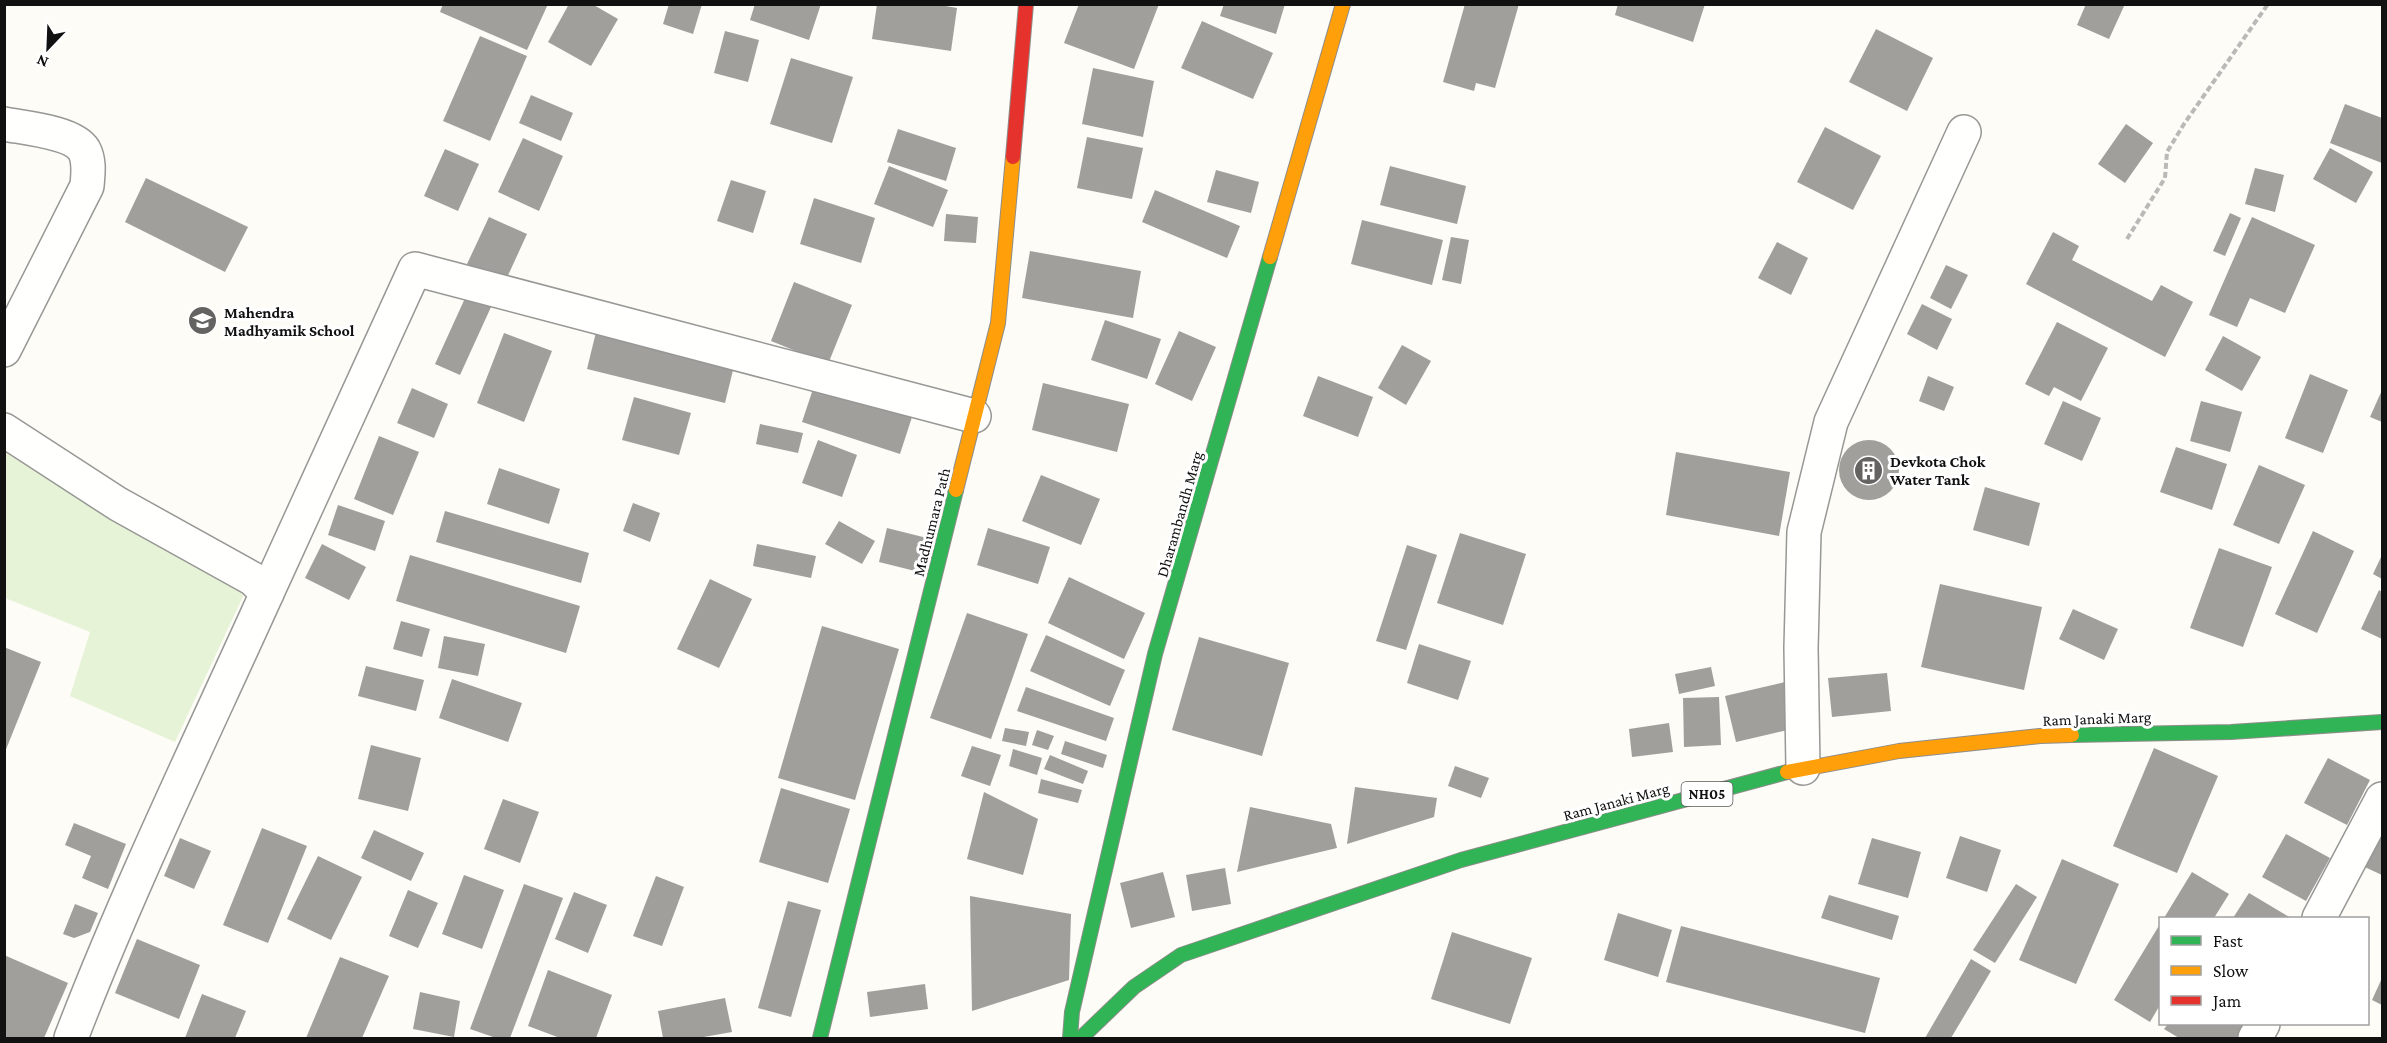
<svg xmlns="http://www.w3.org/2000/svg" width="2387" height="1043" font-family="'Crimson Pro',serif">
	<rect width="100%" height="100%" fill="#fdfcf7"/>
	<!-- green -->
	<path fill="#e7f3d7" d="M4 445 245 592 175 742 70 696 90 632 5 598Z"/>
	<!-- building -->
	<g fill="#a19f9c">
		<path d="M443 4H548L527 50 440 12Z"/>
		<path d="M569 4H592L618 19 591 66 548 42Z"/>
		<path d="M669 4H702L693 34 663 24Z"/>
		<path d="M755 4H821L809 40 750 20Z"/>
		<path d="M877 4H934L957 8 951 51 872 39Z"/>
		<path d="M1079 4H1159L1134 69 1064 43Z"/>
		<path d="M1224 4H1285L1276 34 1220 16Z"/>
		<path d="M1465 4H1519L1495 88 1476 83 1474 91 1443 82Z"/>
		<path d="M1618 4H1705L1693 42 1615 15Z"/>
		<path d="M2086 4H2125L2109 39 2077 25Z"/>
		<path d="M1202 21 1273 53 1253 99 1181 68Z"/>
		<path d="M1876 29 1933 58 1907 111 1849 82Z"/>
		<path d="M725 31 759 40 748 82 714 73Z"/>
		<path d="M480 36 527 56 490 141 443 121Z"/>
		<path d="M791 58 853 77 832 143 770 124Z"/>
		<path d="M1093 68 1154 81 1143 137 1082 124Z"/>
		<path d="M531 95 573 113 561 141 519 123Z"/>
		<path d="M2345 104 2382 118V163L2330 143Z"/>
		<path d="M2126 124 2153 143 2125 183 2098 164Z"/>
		<path d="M1825 127 1881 156 1853 210 1797 182Z"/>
		<path d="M898 129 956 148 946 181 887 162Z"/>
		<path d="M1087 137 1143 148 1132 199 1077 188Z"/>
		<path d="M523 138 563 156 539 211 498 192Z"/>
		<path d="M2330 148 2373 172 2356 203 2313 179Z"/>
		<path d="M445 149 479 164 458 211 424 196Z"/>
		<path d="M889 166 948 190 933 227 874 204Z"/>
		<path d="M1390 166 1466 186 1457 224 1380 205Z"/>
		<path d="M2255 168 2284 175 2275 212 2245 204Z"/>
		<path d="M1216 170 1259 182 1251 213 1207 202Z"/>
		<path d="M146 178 248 227 225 272 125 222Z"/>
		<path d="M731 180 766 191 753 233 717 221Z"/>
		<path d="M1155 190 1240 226 1227 258 1142 222Z"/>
		<path d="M814 198 875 218 861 263 800 244Z"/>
		<path d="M2230 213 2241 218 2225 256 2213 251Z"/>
		<path d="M946 214 978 217 976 243 944 241Z"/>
		<path d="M489 217 527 234 505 282 467 264Z"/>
		<path d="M2252 217 2315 245 2285 313 2250 298 2237 327 2209 315Z"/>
		<path d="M1362 220 1443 240 1432 285 1351 264Z"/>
		<path d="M2053 232 2079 246 2072 260 2152 301 2161 285 2193 302 2165 357 2026 284Z"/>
		<path d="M1451 237 1469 240 1461 284 1442 280Z"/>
		<path d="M1777 242 1808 258 1791 295 1758 278Z"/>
		<path d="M1030 251 1141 271 1133 318 1022 298Z"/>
		<path d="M1946 265 1968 275 1951 309 1930 298Z"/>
		<path d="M794 282 852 305 828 364 771 341Z"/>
		<path d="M466 296 491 307 460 375 435 364Z"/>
		<path d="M1922 304 1952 319 1937 350 1907 334Z"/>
		<path d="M1105 320 1161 339 1147 379 1091 360Z"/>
		<path d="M2057 322 2108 348 2081 401 2054 387 2049 396 2025 384Z"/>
		<path d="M1179 331 1216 347 1192 401 1155 384Z"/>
		<path d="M596 332 734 366 725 403 587 369Z"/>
		<path d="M504 333 552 351 524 422 477 403Z"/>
		<path d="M2223 336 2261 357 2242 391 2205 370Z"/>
		<path d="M1402 345 1431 361 1406 405 1378 388Z"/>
		<path d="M2310 374 2348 390 2323 453 2285 438Z"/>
		<path d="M1318 376 1373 397 1358 437 1303 416Z"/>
		<path d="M1928 376 1954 387 1944 411 1919 401Z"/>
		<path d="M815 383 913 414 900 454 802 422Z"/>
		<path d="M1043 383 1129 404 1117 452 1032 430Z"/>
		<path d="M412 388 448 404 434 438 397 423Z"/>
		<path d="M2382 390V422L2370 417Z"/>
		<path d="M634 397 691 413 679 455 622 440Z"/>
		<path d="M2063 401 2101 418 2082 461 2044 444Z"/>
		<path d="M2201 401 2242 412 2230 452 2190 441Z"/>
		<path d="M760 424 803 433 798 453 756 444Z"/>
		<path d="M379 436 419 452 393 515 354 499Z"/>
		<circle cx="1869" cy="470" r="30"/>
		<path d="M818 440 857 455 842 497 802 483Z"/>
		<path d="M2176 447 2227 464 2212 510 2160 492Z"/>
		<path d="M1676 452 1790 472 1779 536 1666 515Z"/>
		<path d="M2259 465 2305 485 2279 544 2233 525Z"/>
		<path d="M499 468 560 489 549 524 487 504Z"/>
		<path d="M1041 475 1100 499 1081 545 1022 521Z"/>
		<path d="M1985 487 2040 503 2029 546 1973 530Z"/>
		<path d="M633 503 660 513 650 542 623 531Z"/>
		<path d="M338 505 385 521 375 551 328 535Z"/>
		<path d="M445 511 589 553 581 583 436 542Z"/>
		<path d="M839 521 875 541 862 564 825 544Z"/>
		<path d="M887 528 927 538 919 572 879 562Z"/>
		<path d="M988 528 1050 547 1038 584 977 565Z"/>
		<path d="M2313 531 2354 551 2317 633 2275 614Z"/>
		<path d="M1460 533 1526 554 1503 625 1437 603Z"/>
		<path d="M322 544 366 567 349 600 305 578Z"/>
		<path d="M757 544 816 556 811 578 753 566Z"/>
		<path d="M1407 545 1437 555 1406 650 1376 641Z"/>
		<path d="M2219 548 2272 567 2243 647 2190 628Z"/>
		<path d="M410 555 580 606 566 653 396 601Z"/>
		<path d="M2382 555V579L2373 574Z"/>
		<path d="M1069 577 1145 613 1124 659 1048 623Z"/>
		<path d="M710 579 752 599 719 668 677 649Z"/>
		<path d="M1940 584 2042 607 2024 690 1921 667Z"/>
		<path d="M2379 590 2382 592V639L2361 629Z"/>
		<path d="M2073 609 2118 629 2104 660 2059 639Z"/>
		<path d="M967 613 1028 634 991 739 930 718Z"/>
		<path d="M401 621 430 629 422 657 393 649Z"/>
		<path d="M822 626 899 649 855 800 778 778Z"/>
		<path d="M1046 635 1125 670 1110 706 1030 671Z"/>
		<path d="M444 636 485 644 478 676 438 668Z"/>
		<path d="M1199 637 1289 663 1262 756 1172 730Z"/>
		<path d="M1419 644 1471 661 1458 700 1407 683Z"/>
		<path d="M4 647 41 662 5 752H4Z"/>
		<path d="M366 666 424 680 416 711 358 696Z"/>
		<path d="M1711 667 1715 686 1679 694 1675 674Z"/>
		<path d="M1887 673 1891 711 1832 717 1828 678Z"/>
		<path d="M452 679 522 703 508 742 439 718Z"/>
		<path d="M1785 682 1796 728 1736 742 1725 696Z"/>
		<path d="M1026 687 1114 718 1106 741 1017 711Z"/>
		<path d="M1719 697 1721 745 1684 747 1683 698Z"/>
		<path d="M1669 723 1673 752 1632 757 1629 729Z"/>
		<path d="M1005 728 1029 732 1026 746 1002 741Z"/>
		<path d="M1037 730 1054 736 1048 750 1032 745Z"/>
		<path d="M1065 741 1107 755 1103 768 1061 754Z"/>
		<path d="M371 745 421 758 408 811 358 799Z"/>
		<path d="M972 746 1001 755 990 786 961 776Z"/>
		<path d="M2154 748 2218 776 2177 873 2113 846Z"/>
		<path d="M1013 749 1042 758 1037 775 1009 766Z"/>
		<path d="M1050 755 1088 771 1083 784 1044 769Z"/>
		<path d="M2328 758 2370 780 2347 825 2304 803Z"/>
		<path d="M1455 766 1489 778 1481 798 1448 786Z"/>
		<path d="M1041 779 1082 790 1078 803 1038 793Z"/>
		<path d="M1355 787 1437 798 1434 817 1347 844Z"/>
		<path d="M781 788 850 809 828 883 759 862Z"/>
		<path d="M984 792 1038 819 1023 875 967 859Z"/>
		<path d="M503 799 539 812 520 863 484 849Z"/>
		<path d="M1250 807 1331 824 1337 848 1237 872Z"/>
		<path d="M2382 821V875L2356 863Z"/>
		<path d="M74 823 126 844 108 889 82 878 91 856 65 845Z"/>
		<path d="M262 828 307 846 268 943 223 925Z"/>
		<path d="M374 830 424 853 411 881 361 858Z"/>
		<path d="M2286 834 2330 858 2306 901 2262 877Z"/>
		<path d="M1960 836 2001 850 1987 892 1946 878Z"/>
		<path d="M180 838 211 851 194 889 164 876Z"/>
		<path d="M1872 838 1921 852 1908 898 1858 884Z"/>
		<path d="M318 856 362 877 331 940 287 919Z"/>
		<path d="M2062 859 2119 884 2076 984 2019 960Z"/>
		<path d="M1225 868 1231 904 1192 911 1186 875Z"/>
		<path d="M1163 872 1175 917 1131 928 1120 883Z"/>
		<path d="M2192 872 2229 894 2214 918H2164Z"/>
		<path d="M464 875 504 890 482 949 442 934Z"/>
		<path d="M656 876 684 887 662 946 633 936Z"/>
		<path d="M524 884 563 898 510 1038H496L470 1029Z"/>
		<path d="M2016 884 2037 897 1995 963 1973 950Z"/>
		<path d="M408 890 438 903 418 948 389 936Z"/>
		<path d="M574 892 607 905 588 953 555 939Z"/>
		<path d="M2249 893 2291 918H2233Z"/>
		<path d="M1829 895 1899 916 1892 940 1821 918Z"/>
		<path d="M970 896 1071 914 1069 980 972 1011Z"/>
		<path d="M788 901 821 910 791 1017 758 1008Z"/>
		<path d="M75 904 98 913 90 932 74 938 63 934Z"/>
		<path d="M1618 913 1672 930 1658 977 1604 960Z"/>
		<path d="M2160 924V1005L2150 1022 2114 1000Z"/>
		<path d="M1681 926 1880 978 1865 1033 1666 982Z"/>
		<path d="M1452 932 1532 958 1510 1024 1431 999Z"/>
		<path d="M137 939 200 965 179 1019 115 993Z"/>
		<path d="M4 955 68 983 44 1038H4Z"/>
		<path d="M340 957 389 976 362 1038H306Z"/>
		<path d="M1971 959 1991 971 1951 1038H1925Z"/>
		<path d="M548 970 612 995 596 1038H560L528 1026Z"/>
		<path d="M2382 978V1005L2372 1000Z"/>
		<path d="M925 984 928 1009 870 1017 867 992Z"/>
		<path d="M420 992 460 1001 454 1037 413 1029Z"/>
		<path d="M202 994 246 1011 235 1038H185Z"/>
		<path d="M725 998 732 1032 698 1038H663L658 1011Z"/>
		<path d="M2168 1024H2246L2237 1038H2179L2164 1029Z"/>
	</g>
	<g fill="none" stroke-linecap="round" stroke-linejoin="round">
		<defs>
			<g id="street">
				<path d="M4 124C24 128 73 132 84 150 90 161 88 174 87 186L4 350"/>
				<path d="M4 430 118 504 253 579 267 593C200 741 129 887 71 1038"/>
				<path d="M267 593 415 269 974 416"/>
				<path d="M1803 768 1801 648 1804 532 1831 422 1964 132"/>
				<path d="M2319 918 2382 799"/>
				<path d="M2255 1038 2263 1024"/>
			</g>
			<g id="fast">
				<path d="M2072 735 2231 732 2382 722"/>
				<path d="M820 1038 956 490"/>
				<path d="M1070 1038 1072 1012 1155 654 1270 257"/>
				<path d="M1081 1038 1134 987 1181 955 1461 860 1787 772"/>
			</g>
			<g id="slow">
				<path d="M1270 257 1343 4"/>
				<path d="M956 490 998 323 1013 157"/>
				<path d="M1787 772 1899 751 2040 736 2072 735"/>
			</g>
			<path id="jam" d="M1013 157 1026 4"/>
		</defs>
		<!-- street casing -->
		<use href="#street" stroke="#979795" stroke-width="36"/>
		<!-- fast casing -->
		<use href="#fast" stroke="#8e8d8b" stroke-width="16"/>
		<!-- slow casing -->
		<use href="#slow" stroke="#8e8d8b" stroke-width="16"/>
		<!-- jam casing -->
		<use href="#jam" stroke="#8e8d8b" stroke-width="16"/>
		<!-- path -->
		<path stroke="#b9b9b8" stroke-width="4" stroke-dasharray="6 3" stroke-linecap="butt" d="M2127 239 2165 178 2167 152 2184 124 2268 4"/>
		<!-- street -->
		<use href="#street" stroke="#fffffe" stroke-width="33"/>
		<!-- fast -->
		<use href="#fast" stroke="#30b455" stroke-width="14"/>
		<!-- slow -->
		<use href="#slow" stroke="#ff9f0a" stroke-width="14"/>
		<!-- jam -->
		<use href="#jam" stroke="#e5322d" stroke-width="14"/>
	</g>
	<!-- icons -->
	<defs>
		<symbol id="school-disc" viewBox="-11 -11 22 22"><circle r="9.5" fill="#646362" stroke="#fff"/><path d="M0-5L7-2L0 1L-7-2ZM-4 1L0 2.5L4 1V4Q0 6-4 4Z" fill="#fff"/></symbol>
		<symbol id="building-disc" viewBox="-11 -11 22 22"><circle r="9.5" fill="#646362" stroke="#fff"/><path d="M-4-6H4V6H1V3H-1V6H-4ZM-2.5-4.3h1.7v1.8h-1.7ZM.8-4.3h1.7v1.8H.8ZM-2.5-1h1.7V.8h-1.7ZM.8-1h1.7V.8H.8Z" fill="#fff"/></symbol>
	</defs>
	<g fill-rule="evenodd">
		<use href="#school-disc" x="186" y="304" width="33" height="33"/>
		<use href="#building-disc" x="1852" y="454" width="33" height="33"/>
	</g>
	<g text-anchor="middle" stroke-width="6" stroke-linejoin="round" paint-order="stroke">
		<!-- shield labels -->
		<rect fill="#fff" stroke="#585858" stroke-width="1.5" x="1681.5" y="782" width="51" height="24" rx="4.5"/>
		<g font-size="15" font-weight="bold" fill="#111">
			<text x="1707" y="799">NH05</text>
		</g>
		<!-- poi labels -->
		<g font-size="16" font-weight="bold" fill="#111" stroke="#fff" text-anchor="start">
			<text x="224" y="318">Mahendra<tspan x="224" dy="18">Madhyamik School</tspan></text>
			<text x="1890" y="467">Devkota Chok<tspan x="1890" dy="18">Water Tank</tspan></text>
		</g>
		<!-- street labels -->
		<g font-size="16" fill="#111" stroke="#fff">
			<text transform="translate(1179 514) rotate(-74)" y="6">Dharambandh Marg</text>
			<text transform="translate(931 522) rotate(-76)" y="6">Madhumara Path</text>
			<text transform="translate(2097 718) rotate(-2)" y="6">Ram Janaki Marg</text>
			<text transform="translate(1616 801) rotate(-15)" y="6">Ram Janaki Marg</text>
		</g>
	</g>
	<!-- border -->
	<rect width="2387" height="1043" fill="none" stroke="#111111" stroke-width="12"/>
	<!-- legend -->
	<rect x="2159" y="917" width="210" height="108" fill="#ffffff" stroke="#a0a0a0" stroke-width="1.5"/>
	<rect x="2171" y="936" width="30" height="9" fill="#30b455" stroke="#a0a0a0" stroke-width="1.5"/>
	<text x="2213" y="947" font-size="18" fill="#111111">Fast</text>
	<rect x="2171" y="966" width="30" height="9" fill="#ff9f0a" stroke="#a0a0a0" stroke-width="1.5"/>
	<text x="2213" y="977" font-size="18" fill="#111111">Slow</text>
	<rect x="2171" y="996" width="30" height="9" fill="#e5322d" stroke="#a0a0a0" stroke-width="1.5"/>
	<text x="2213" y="1007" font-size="18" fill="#111111">Jam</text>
	<!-- north arrow -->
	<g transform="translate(48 48) rotate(203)" stroke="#ffffff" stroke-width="4.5" paint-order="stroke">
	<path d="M0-4.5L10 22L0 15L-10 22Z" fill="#111111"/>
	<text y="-9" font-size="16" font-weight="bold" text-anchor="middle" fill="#111111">N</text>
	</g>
</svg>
